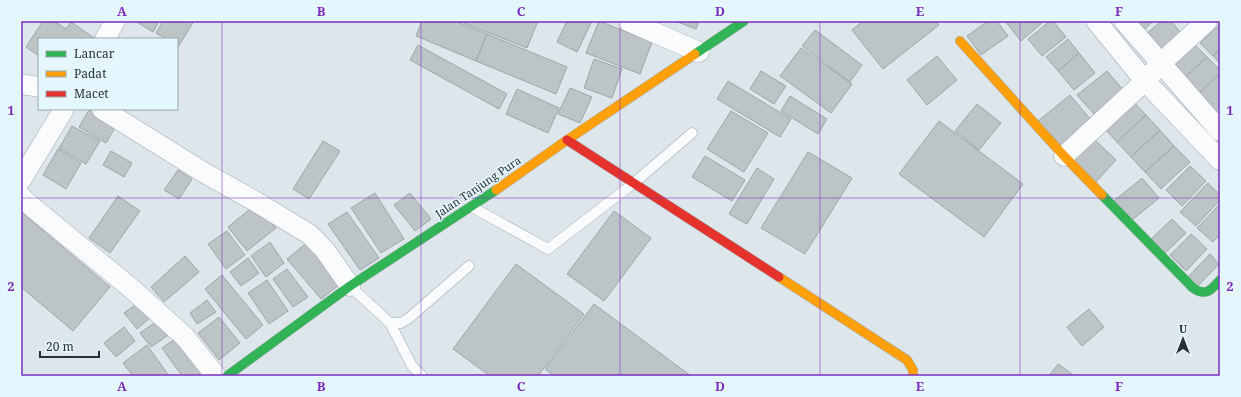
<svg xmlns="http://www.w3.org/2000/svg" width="1241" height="397" font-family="'Noto Serif',serif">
	<rect width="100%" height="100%" fill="#dde7eb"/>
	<!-- building -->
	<g fill="#bcc4c6" stroke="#9ea6a7">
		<path d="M43 21H54L66 29 71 22 96 39H39V56L26 47Z"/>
		<path d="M135 21H159L153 32Z"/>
		<path d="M163 21H194L178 47 177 39H166L156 33Z"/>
		<path d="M422 21H455L487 34 476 61 416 36Z"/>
		<path d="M459 21H538L527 48Z"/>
		<path d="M567 21H592L577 52 557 42Z"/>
		<path d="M599 21 652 42 640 74 586 53Z"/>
		<path d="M675 21H699L696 29Z"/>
		<path d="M863 21H935L939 25 883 69 852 30Z"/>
		<path d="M988 21H997L1008 36 981 55 967 36Z"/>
		<path d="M1005 21H1040L1042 23 1021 41Z"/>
		<path d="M1050 21H1053L1066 37 1042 56 1028 39Z"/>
		<path d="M1127 21H1153L1140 34Z"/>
		<path d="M1162 21H1171L1181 33 1160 51 1146 34Z"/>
		<path d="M1220 24V48L1213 56 1200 43Z"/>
		<path d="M815 30 862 65 850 82 802 46Z"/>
		<path d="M487 34 567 67 556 94 476 61Z"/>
		<path d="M1068 39 1079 53 1058 71 1046 57Z"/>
		<path d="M1193 43 1207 57 1175 87 1162 73Z"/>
		<path d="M418 45 507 94 499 109 410 60Z"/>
		<path d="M801 48 852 84 831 113 780 76Z"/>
		<path d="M1220 48V63L1213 56Z"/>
		<path d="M1079 53 1095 73 1074 90 1058 71Z"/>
		<path d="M937 56 957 80 927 105 907 80Z"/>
		<path d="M1207 57 1220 70V73L1191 101 1182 80Z"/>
		<path d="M594 59 622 69 612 98 584 88Z"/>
		<path d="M761 71 786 86 774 104 750 89Z"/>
		<path d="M1107 71 1124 91 1095 115 1077 95Z"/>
		<path d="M1220 73V107L1208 119 1191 101Z"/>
		<path d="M728 81 791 119 780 137 717 99Z"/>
		<path d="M570 88 592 97 580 123 558 114Z"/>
		<path d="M517 89 559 108 548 133 506 114Z"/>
		<path d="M1070 95 1091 120 1058 147 1037 122Z"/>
		<path d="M790 96 827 119 818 134 781 111Z"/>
		<path d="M1131 99 1146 115 1117 142 1102 126Z"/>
		<path d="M977 104 1001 123 979 150 955 131Z"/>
		<path d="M89 110 116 126 106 143 79 127Z"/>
		<path d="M731 111 768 133 744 172 707 149Z"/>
		<path d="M1146 115 1160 130 1131 157 1117 142Z"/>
		<path d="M939 121 1023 184 984 237 899 174Z"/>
		<path d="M72 126 100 141 86 164 59 148Z"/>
		<path d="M1160 130 1174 146 1145 172 1131 157Z"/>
		<path d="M1094 139 1116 160 1094 184 1072 163Z"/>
		<path d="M323 141 340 151 309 199 293 189Z"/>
		<path d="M1174 146 1190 162 1161 189 1145 172Z"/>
		<path d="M58 149 81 163 66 189 43 175Z"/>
		<path d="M111 151 132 163 124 177 103 165Z"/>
		<path d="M808 152 852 178 805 254 761 228Z"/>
		<path d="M705 156 745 180 732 201 692 177Z"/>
		<path d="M1190 166 1206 181 1182 206 1166 190Z"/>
		<path d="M757 168 774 179 747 224 729 214Z"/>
		<path d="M178 170 192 179 179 199 164 190Z"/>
		<path d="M1142 178 1159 198 1126 225 1109 205Z"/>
		<path d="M1208 183 1220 195V200L1196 226 1180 212Z"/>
		<path d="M375 193 404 239 381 253 351 208Z"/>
		<path d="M410 193 431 219 415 231 394 205Z"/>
		<path d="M118 196 140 211 110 253 89 238Z"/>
		<path d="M256 204 276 228 247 251 228 227Z"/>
		<path d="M1220 204V234L1213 242 1197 228Z"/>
		<path d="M614 211 651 238 604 301 567 274Z"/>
		<path d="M21 212 110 287 73 331 21 287Z"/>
		<path d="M347 212 379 258 360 270 328 224Z"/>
		<path d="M1172 219 1186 233 1164 254 1150 240Z"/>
		<path d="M227 231 245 255 226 269 208 244Z"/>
		<path d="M1191 234 1207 249 1186 271 1170 255Z"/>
		<path d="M309 241 343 282 321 299 287 259Z"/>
		<path d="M270 242 284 263 266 277 251 256Z"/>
		<path d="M1210 254 1219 264 1197 287 1187 278Z"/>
		<path d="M185 256 199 272 164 302 151 287Z"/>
		<path d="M248 258 259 273 241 286 230 272Z"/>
		<path d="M516 264 584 314 538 376H490L453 349Z"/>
		<path d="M287 269 308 297 293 307 273 279Z"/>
		<path d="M222 275 263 325 246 339 205 289Z"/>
		<path d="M267 280 288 311 269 324 248 293Z"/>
		<path d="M207 300 216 312 197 324 190 313Z"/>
		<path d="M139 302 151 317 137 329 124 313Z"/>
		<path d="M594 304 691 376H554L545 369Z"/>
		<path d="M1089 309 1104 327 1082 346 1067 327Z"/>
		<path d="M219 317 240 343 219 360 198 333Z"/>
		<path d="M160 319 170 334 151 347 140 333Z"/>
		<path d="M124 327 135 341 116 357 104 343Z"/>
		<path d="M181 335 206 369 196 376H182L162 348Z"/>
		<path d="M147 345 169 376H133L123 363Z"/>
		<path d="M1058 364 1075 376H1049Z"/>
	</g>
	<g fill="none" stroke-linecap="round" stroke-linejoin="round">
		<defs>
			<g id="lane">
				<path d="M472 207 548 249 634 183 692 133"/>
				<path d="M350 286 390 323H401L409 318 469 266"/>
				<path d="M390 323 412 366 422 376"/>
			</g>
			<g id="street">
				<path d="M628 21 699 52"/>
				<path d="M1096 21 1145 81 1220 160"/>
				<path d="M1124 21 1220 131"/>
				<path d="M105 39 115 21"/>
				<path d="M21 84 39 87"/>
				<path d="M102 109 203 172 253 200 309 234 324 249 350 286"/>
				<path d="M1064 156 1145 81 1161 63 1207 21"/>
				<path d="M21 180 64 109"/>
				<path d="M21 196 25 201 132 289 185 337 216 376"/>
			</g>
			<g id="fast">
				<path d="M695 54 744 21"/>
				<path d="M1102 195 1193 288C1206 297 1211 290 1220 280"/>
				<path d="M227 376 350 286 496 190"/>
			</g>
			<g id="slow">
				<path d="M960 41 1064 156 1102 195"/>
				<path d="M496 190 567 140 695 54"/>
				<path d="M779 277 907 360 913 370V376"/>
			</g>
			<path id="jam" d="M567 140 779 277"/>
		</defs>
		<!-- lane casing -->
		<use href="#lane" stroke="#a2aaad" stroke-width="11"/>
		<!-- street casing -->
		<use href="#street" stroke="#a2aaad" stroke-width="21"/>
		<!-- fast casing -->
		<use href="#fast" stroke="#a2aaad" stroke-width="10"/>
		<!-- slow casing -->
		<use href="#slow" stroke="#a2aaad" stroke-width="10"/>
		<!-- jam casing -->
		<use href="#jam" stroke="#a2aaad" stroke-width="10"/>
		<!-- lane -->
		<use href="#lane" stroke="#fafbfc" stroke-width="10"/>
		<!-- street -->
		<use href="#street" stroke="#fafbfc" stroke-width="20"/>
		<!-- fast -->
		<use href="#fast" stroke="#30b455" stroke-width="9"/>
		<!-- slow -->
		<use href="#slow" stroke="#ff9f0a" stroke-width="9"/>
		<!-- jam -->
		<use href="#jam" stroke="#e5322d" stroke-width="9"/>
	</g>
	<!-- grid -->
	<path fill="none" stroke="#7b2cbf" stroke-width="1" stroke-opacity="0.55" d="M222 21V376M421 21V376M620 21V376M820 21V376M1020 21V376M21 198H1220"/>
	<g text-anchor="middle" stroke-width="3" stroke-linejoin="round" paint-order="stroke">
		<!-- street labels -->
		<g font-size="11" fill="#293033" stroke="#e4f7fe">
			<text transform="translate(478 187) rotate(-34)" y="4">Jalan Tanjung Pura</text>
		</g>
	</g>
	<!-- border -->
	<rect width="1241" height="397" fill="none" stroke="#e4f7fe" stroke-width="44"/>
	<!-- legend -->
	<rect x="38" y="38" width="140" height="72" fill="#e4f7fe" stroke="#99a7ad"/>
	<rect x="46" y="51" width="20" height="6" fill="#30b455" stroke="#99a7ad"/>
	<text x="74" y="58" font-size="12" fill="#293033">Lancar</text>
	<rect x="46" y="71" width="20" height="6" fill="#ff9f0a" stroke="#99a7ad"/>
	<text x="74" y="78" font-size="12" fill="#293033">Padat</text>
	<rect x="46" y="91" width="20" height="6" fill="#e5322d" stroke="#99a7ad"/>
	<text x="74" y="98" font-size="12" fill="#293033">Macet</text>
	<!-- north arrow -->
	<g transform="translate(1183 339)" stroke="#e4f7fe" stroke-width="3" paint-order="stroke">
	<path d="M0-3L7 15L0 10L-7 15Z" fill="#293033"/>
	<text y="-6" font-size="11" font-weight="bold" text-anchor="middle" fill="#293033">U</text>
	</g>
	<!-- scale -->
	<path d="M40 351v6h59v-6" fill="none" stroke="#293033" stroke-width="2"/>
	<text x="46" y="351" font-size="12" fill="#293033" stroke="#e4f7fe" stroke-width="3" paint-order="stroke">20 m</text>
	<rect x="22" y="22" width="1197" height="353" fill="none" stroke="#7b2cbf" stroke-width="1.5"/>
	<g font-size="13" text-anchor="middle" font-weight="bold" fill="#7b2cbf">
		<text x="122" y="16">A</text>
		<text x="321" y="16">B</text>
		<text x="521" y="16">C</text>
		<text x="720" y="16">D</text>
		<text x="920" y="16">E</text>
		<text x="1119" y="16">F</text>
		<text x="11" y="115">1</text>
		<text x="1230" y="115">1</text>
		<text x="11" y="291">2</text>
		<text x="1230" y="291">2</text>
		<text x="122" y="391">A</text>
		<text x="321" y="391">B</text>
		<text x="521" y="391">C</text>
		<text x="720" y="391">D</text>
		<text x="920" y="391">E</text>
		<text x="1119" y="391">F</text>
	</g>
</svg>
